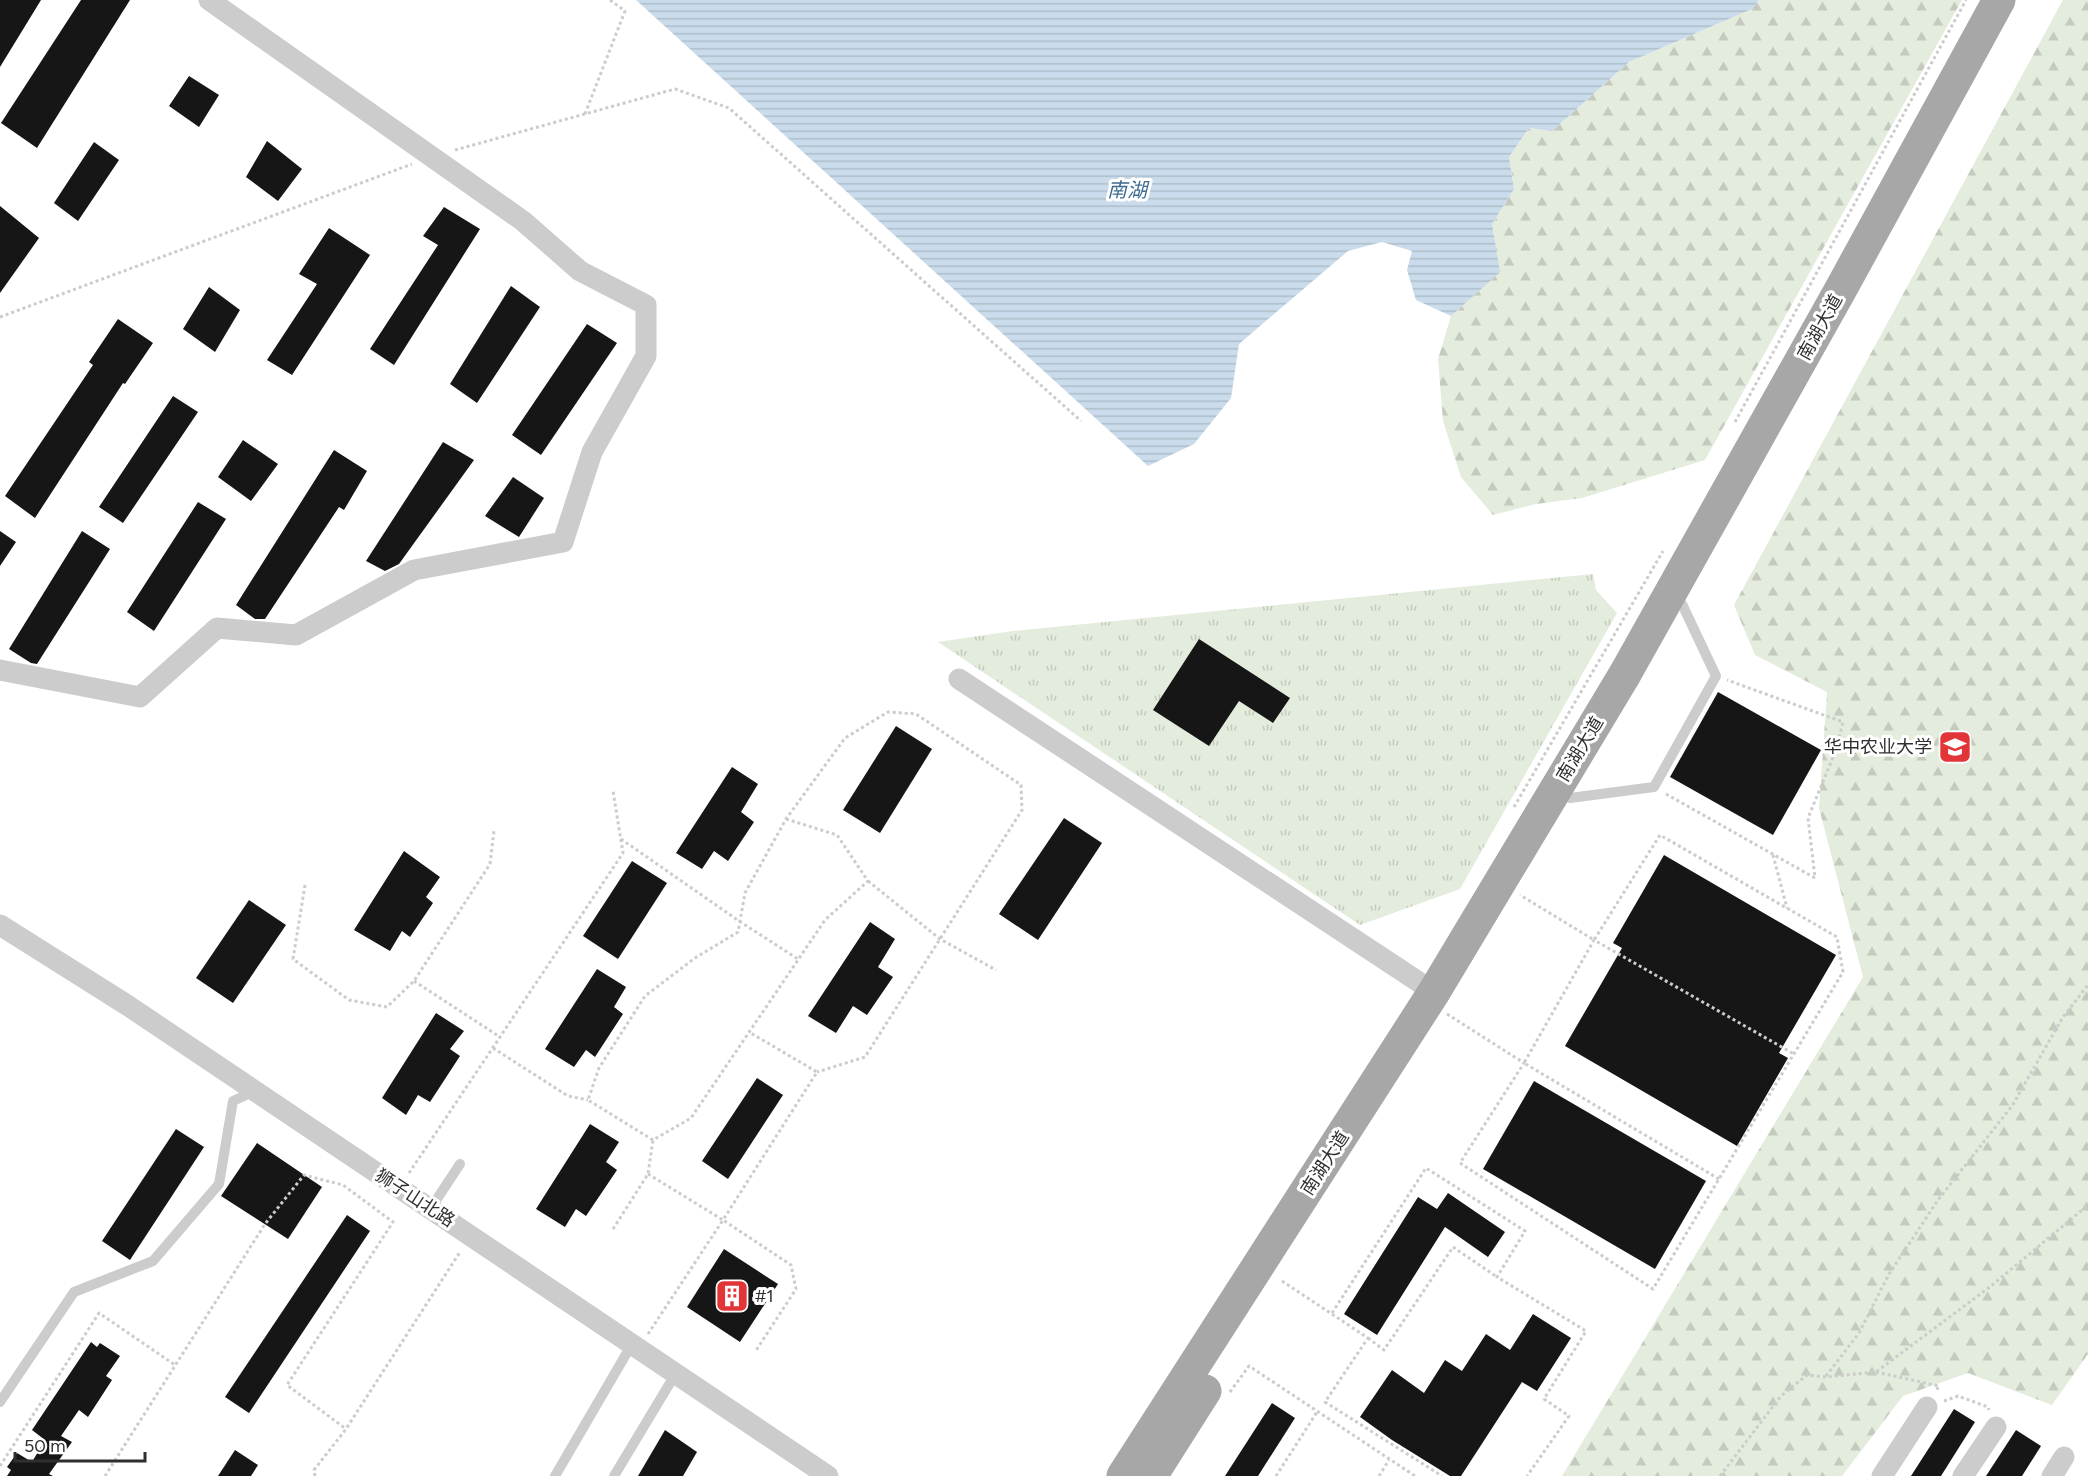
<svg xmlns="http://www.w3.org/2000/svg" width="2088" height="1476" font-family="Figtree,'Noto Sans SC',sans-serif">
	<defs>
		<pattern id="forest-firs" width="22" height="20" patternUnits="userSpaceOnUse" patternTransform="scale(1.5)"><rect width="22" height="20" fill="#e4ecdd"/><path d="M5 1l3.5 6h-7zM16 11l3.5 6h-7z" fill="#c4cbbe"/></pattern>
		<pattern id="park-tufts" width="24" height="20" patternUnits="userSpaceOnUse" patternTransform="scale(1.5)"><rect width="24" height="20" fill="#e4ecdd"/><path d="M3 7l-1-3M5 7V3M7 7l1-3M15 17l-1-3M17 17v-4M19 17l1-3" fill="none" stroke="#c4cbbe"/></pattern>
		<pattern id="water-rules" width="6" height="5" patternUnits="userSpaceOnUse" patternTransform="scale(1.5)"><rect width="6" height="5" fill="#cadceb"/><path d="M0 2.5h6" fill="none" stroke="#aebdca"/></pattern>
	</defs>
	<rect width="100%" height="100%" fill="#fff"/>
	<!-- forest -->
	<g fill="url(#forest-firs)">
		<path d="M1759 0H1962L1705 460 1582 498 1536 504 1493 515 1461 477 1443 421 1438 359 1451 316 1499 272 1492 224 1514 189 1509 157 1529 128 1552 131 1629 62 1752 9Z"/>
		<path d="M2063 0H2088V1354L2052 1405 1968 1373 1903 1396 1842 1476H1562L1863 977 1819 808 1827 692 1755 655 1734 605Z"/>
	</g>
	<!-- park -->
	<path fill="url(#park-tufts)" d="M1593 574 1596 590 1617 613 1460 889 1360 925 938 642 1013 631Z"/>
	<!-- water -->
	<path fill="url(#water-rules)" d="M636 0H1759L1752 9 1629 62 1552 131 1529 128 1509 157 1514 189 1492 224 1500 272 1451 316 1416 300 1407 270 1412 251 1382 242 1348 251 1239 344 1231 398 1194 444 1148 466Z"/>
	<!-- building -->
	<g fill="#161616">
		<path d="M0 0H41L0 67Z"/>
		<path d="M81 0H130L37 148 1 123Z"/>
		<path d="M189 76 219 95 199 127 169 106Z"/>
		<path d="M267 141 302 169 278 201 246 177Z"/>
		<path d="M94 142 119 160 78 221 54 203Z"/>
		<path d="M0 206 39 238 0 293Z"/>
		<path d="M444 207 480 229 394 365 370 349 438 245 423 236Z"/>
		<path d="M329 228 370 255 292 375 267 360 317 284 299 274Z"/>
		<path d="M511 286 540 307 477 403 450 384Z"/>
		<path d="M209 287 240 310 215 352 183 329Z"/>
		<path d="M118 319 153 343 125 384 123 383 35 518 5 496 93 365 89 362Z"/>
		<path d="M587 324 617 343 541 455 512 435Z"/>
		<path d="M173 396 198 412 123 523 99 507Z"/>
		<path d="M243 440 278 464 251 501 218 477Z"/>
		<path d="M443 442 474 460 399 564 385 571 366 561Z"/>
		<path d="M334 450 367 471 344 510 339 507 265 619H255L236 605Z"/>
		<path d="M513 477 544 498 519 537 485 516Z"/>
		<path d="M198 502 226 519 154 631 127 612Z"/>
		<path d="M0 531 16 542 0 566Z"/>
		<path d="M82 531 110 549 37 664 31 663 9 649Z"/>
		<path d="M1199 639 1290 698 1273 723 1239 701 1209 746 1153 710Z"/>
		<path d="M1718 692 1821 750 1773 835 1670 777Z"/>
		<path d="M896 726 932 749 880 833 843 810Z"/>
		<path d="M732 767 758 784 741 812 754 822 728 861 714 851 702 869 676 853Z"/>
		<path d="M1064 818 1102 843 1038 940 999 914Z"/>
		<path d="M404 851 440 877 426 897 433 903 410 937 402 931 390 951 354 930Z"/>
		<path d="M1664 855 1836 955 1779 1053 1788 1058 1737 1146 1565 1046 1622 948 1613 943Z"/>
		<path d="M632 861 667 883 618 959 583 936Z"/>
		<path d="M249 900 286 925 233 1003 196 978Z"/>
		<path d="M870 922 895 939 878 967 893 977 867 1015 853 1006 836 1033 808 1016Z"/>
		<path d="M597 969 626 987 614 1007 623 1014 595 1057 586 1050 574 1067 545 1049Z"/>
		<path d="M436 1013 464 1031 450 1049 460 1056 430 1102 418 1095 406 1115 382 1098Z"/>
		<path d="M757 1078 783 1095 728 1179 702 1161Z"/>
		<path d="M1534 1081 1706 1181 1655 1269 1483 1169Z"/>
		<path d="M590 1124 619 1142 606 1162 617 1170 586 1216 576 1209 565 1227 536 1209Z"/>
		<path d="M176 1129 204 1147 130 1260 102 1241Z"/>
		<path d="M257 1143 322 1187 288 1239 221 1196Z"/>
		<path d="M1448 1193 1505 1232 1488 1257 1445 1227 1377 1335 1344 1314 1418 1197 1437 1209Z"/>
		<path d="M347 1215 370 1231 249 1413 225 1397Z"/>
		<path d="M724 1249 778 1284 740 1342 687 1307Z"/>
		<path d="M1533 1314 1571 1338 1537 1391 1522 1382 1461 1476H1450L1392 1440 1360 1417 1392 1370 1424 1393 1445 1360 1462 1371 1486 1334 1510 1350Z"/>
		<path d="M91 1342 97 1347 100 1343 120 1356 106 1376 112 1380 88 1417 79 1410 61 1436 72 1442 49 1474 53 1476H7L11 1470 7 1467 17 1453 32 1462 45 1440 32 1430Z"/>
		<path d="M1272 1403 1295 1418 1258 1476H1225Z"/>
		<path d="M1954 1409 1975 1422 1941 1476H1911Z"/>
		<path d="M665 1430 697 1452 683 1476H638Z"/>
		<path d="M2016 1430 2041 1446 2022 1476H1986Z"/>
		<path d="M235 1450 258 1465 251 1476H218Z"/>
	</g>
	<g fill="none" stroke-linecap="round" stroke-linejoin="round">
		<!-- path -->
		<g stroke="#ccc" stroke-width="3" stroke-dasharray="3 3" stroke-linecap="butt">
			<path d="M585 114 625 11 610 0"/>
			<path d="M455 150 675 89 729 108 1081 421"/>
			<path d="M0 317 412 164"/>
			<path d="M1735 422 1966 0"/>
			<path d="M1666 794 1815 878 1808 818 1836 750 1843 722 1727 680"/>
			<path d="M1514 807 1663 551"/>
			<path d="M786 819 837 835 868 881 825 920 691 1118 653 1140 588 1100 599 1068 645 996 695 958 738 932 745 893 786 819 845 738 888 712 916 714 1021 785 1022 810 865 1057 817 1072"/>
			<path d="M621 839 739 921 798 959"/>
			<path d="M1773 855 1787 908"/>
			<path d="M868 881 940 939 996 970"/>
			<path d="M305 885 293 959 349 1000 387 1007 414 981 490 864 494 831"/>
			<path d="M414 981 500 1037"/>
			<path d="M1447 1014 1524 1063 1460 1163 1653 1289 1843 972 1837 937 1660 835 1594 940 1520 895"/>
			<path d="M493 1048 568 1096 588 1100"/>
			<path d="M409 1173 623 853 613 791"/>
			<path d="M648 1174 723 1220 817 1072 749 1032"/>
			<path d="M1719 1179 1524 1063 1594 940 1794 1054"/>
			<path d="M613 1229 648 1174 653 1140"/>
			<path d="M1282 1281 1368 1338 1325 1402 1442 1476"/>
			<path d="M1332 1313 1426 1168 1525 1231 1497 1277 1586 1331 1544 1399 1569 1416 1527 1476"/>
			<path d="M648 1334 723 1220 791 1265 796 1289 755 1352"/>
			<path d="M1368 1338 1384 1350 1453 1247 1497 1277"/>
			<path d="M1876 1372 1939 1386 1936 1391"/>
			<path d="M1826 1376 1859 1333 1889 1274 1938 1200 2012 1106 2063 1017 2088 985"/>
			<path d="M1230 1392 1249 1366 1415 1476"/>
			<path d="M1944 1401 1958 1396 1988 1407 1989 1410"/>
			<path d="M0 1466 99 1313 175 1365"/>
			<path d="M105 1476 265 1224 304 1175 343 1185 393 1222 287 1385 346 1429"/>
			<path d="M315 1476 314 1470 346 1429 460 1252"/>
			<path d="M1276 1476 1317 1412"/>
			<path d="M1379 1476 1389 1460"/>
			<path d="M1720 1476 1781 1396 1807 1375 1826 1377 1876 1372 1991 1286 2088 1205"/>
		</g>
		<!-- lane -->
		<g stroke="#ccc" stroke-width="10">
			<path d="M1570 798 1654 787 1716 676 1682 604"/>
			<path d="M431 1208 460 1164"/>
			<path d="M0 1402 74 1292 153 1261 219 1184 233 1101 255 1091"/>
			<path d="M555 1476 632 1344"/>
			<path d="M614 1476 676 1373"/>
		</g>
		<!-- street -->
		<g stroke="#ccc" stroke-width="21">
			<path d="M0 670 140 697 217 628 296 635 414 570 563 542 592 452 646 356V305L580 271 523 221 209 0"/>
			<path d="M959 679 1434 992"/>
			<path d="M0 925 127 1005 828 1476"/>
			<path d="M1882 1476 1927 1407"/>
			<path d="M1963 1476 1996 1427"/>
			<path d="M2052 1476 2064 1457"/>
		</g>
		<!-- primary -->
		<g stroke="#a7a7a7" stroke-width="33">
			<path d="M1123 1476 1434 992 1625 674 1842 287 1999 0"/>
			<path d="M1151 1476 1205 1391"/>
		</g>
	</g>
	<!-- icons -->
	<defs>
		<symbol id="university-square" viewBox="-11 -11 22 22"><rect x="-9" y="-9" width="18" height="18" rx="4" fill="#e23538" stroke="#fff"/><path d="M0-5L7-2L0 1L-7-2ZM-4 1L0 2.5L4 1V4Q0 6-4 4Z" fill="#fff"/></symbol>
		<symbol id="building-square" viewBox="-11 -11 22 22"><rect x="-9" y="-9" width="18" height="18" rx="4" fill="#e23538" stroke="#fff"/><path d="M-4-6H4V6H1V3H-1V6H-4ZM-2.5-4.3h1.7v1.8h-1.7ZM.8-4.3h1.7v1.8H.8ZM-2.5-1h1.7V.8h-1.7ZM.8-1h1.7V.8H.8Z" fill="#fff"/></symbol>
	</defs>
	<g fill-rule="evenodd">
		<use href="#university-square" x="1936" y="728" width="38" height="38"/>
		<use href="#building-square" x="713" y="1277" width="38" height="38"/>
	</g>
	<g text-anchor="middle" stroke-width="6" stroke-linejoin="round" paint-order="stroke">
		<!-- street labels -->
		<g font-size="18" fill="#2f2f2f" stroke="#fff">
			<text transform="translate(1820 327) rotate(-61)" y="6">南湖大道</text>
			<text transform="translate(1580 749) rotate(-59)" y="6">南湖大道</text>
			<text transform="translate(1325 1163) rotate(-57)" y="6">南湖大道</text>
			<text transform="translate(415 1198) rotate(33)" y="6">狮子山北路</text>
		</g>
		<!-- poi labels -->
		<g font-size="18" fill="#2f2f2f" stroke="#fff" text-anchor="end">
			<text x="1932" y="753">华中农业大学</text>
			<text x="755" y="1302" text-anchor="start">#1</text>
		</g>
		<!-- water labels -->
		<g font-size="20" font-style="italic" fill="#3e6c90" stroke="#fff">
			<text x="1127" y="197">南湖</text>
		</g>
	</g>
	<!-- scale -->
	<path d="M15 1452v9h130v-9" fill="none" stroke="#2f2f2f" stroke-width="3"/>
	<text x="24" y="1452" font-size="18" fill="#2f2f2f" stroke="#ffffff" stroke-width="4.5" paint-order="stroke">50 m</text>
</svg>
